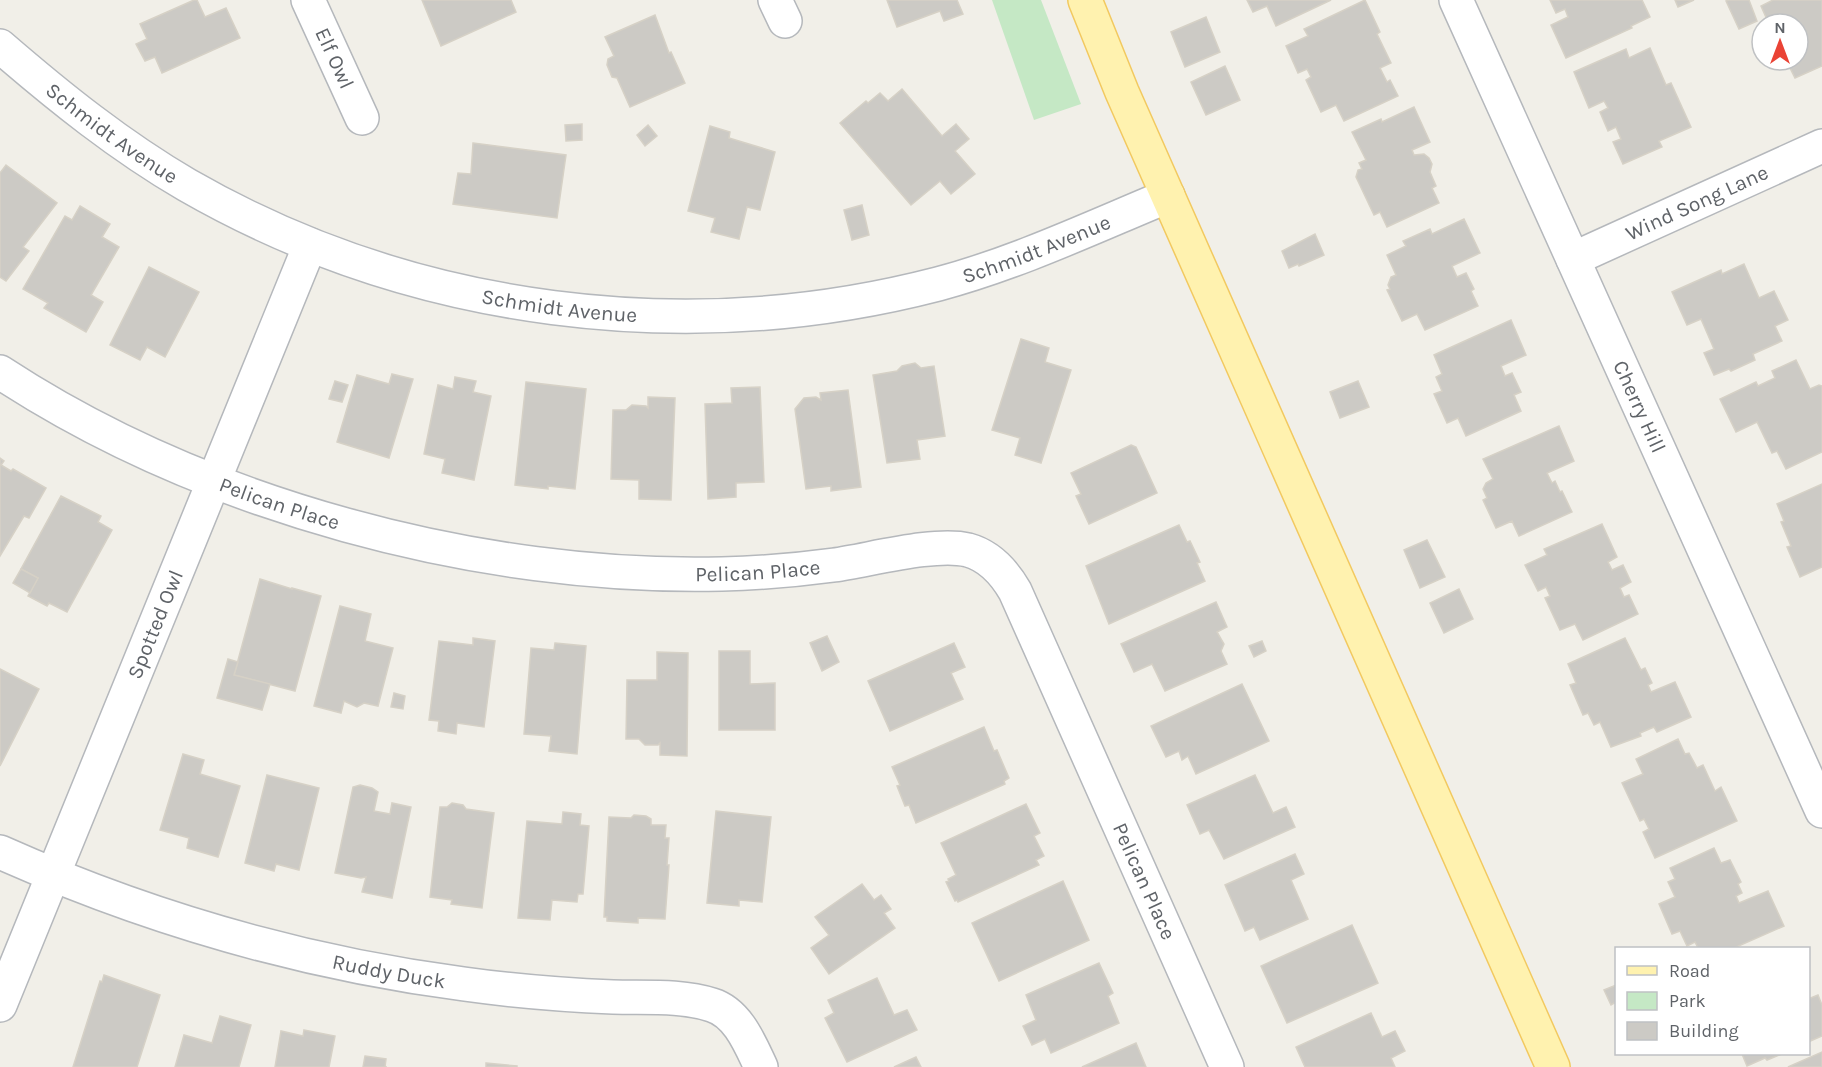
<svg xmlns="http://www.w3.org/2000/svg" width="1822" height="1067" font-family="Karla,sans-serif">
	<rect width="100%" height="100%" fill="#f1efe8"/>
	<!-- green -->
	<path fill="#c5e8c5" d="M992 0H1041L1081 104 1034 120Z"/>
	<!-- building -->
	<g fill="#cccac5" stroke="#d6d1c6" stroke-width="1.5">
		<path d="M194 0H197L205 17 226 8 240 38 162 73 155 57 145 61 136 44 147 39 140 24Z"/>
		<path d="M422 0H511L516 12 441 46Z"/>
		<path d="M887 0H957L963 14 944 21 940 11 897 27Z"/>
		<path d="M1247 0H1331L1276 26 1267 6 1253 12Z"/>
		<path d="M1365 0 1380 32 1377 34 1391 63 1380 68 1387 82 1390 80 1398 96 1344 121 1336 105 1321 112 1306 80 1311 77 1307 69 1298 73 1286 46 1308 36 1304 29Z"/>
		<path d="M1550 0H1642L1650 17 1631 26 1632 28 1566 58 1551 25 1568 17 1565 9 1556 13Z"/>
		<path d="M1675 0H1694L1678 7Z"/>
		<path d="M1729 0H1749L1757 21 1739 29 1726 1Z"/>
		<path d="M1773 0H1822V66L1795 78 1786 60H1798V24H1769L1761 6Z"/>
		<path d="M655 15 669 53 671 52 685 83 630 107 617 78 612 77 607 65 608 59 614 56 605 37Z"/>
		<path d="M1206 17 1220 52 1185 67 1171 32Z"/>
		<path d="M1650 48 1666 85 1671 83 1691 127 1659 141 1662 147 1623 164 1613 142 1621 139 1616 127 1608 131 1600 112 1608 108 1604 101 1589 108 1574 72 1626 49 1629 58Z"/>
		<path d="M1225 66 1240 100 1206 115 1191 82Z"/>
		<path d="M902 89 942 136 956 124 969 139 955 151 975 174 951 194 940 181 911 205 840 123 866 101 868 103 880 93 888 101Z"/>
		<path d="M1414 107 1430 142 1412 150 1414 155 1424 154 1429 158 1432 164 1430 172 1436 186 1432 188 1439 203 1387 227 1380 212 1374 215 1356 177 1358 170 1362 169 1359 163 1366 160 1352 132 1381 119 1382 122Z"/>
		<path d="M582 124V140L566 141 565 125Z"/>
		<path d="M648 125 657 136 645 146 637 135Z"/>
		<path d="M710 126 730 132 729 138 775 152 760 210 747 207 739 239 711 232 715 218 688 211Z"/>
		<path d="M473 143 566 155 557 218 453 204 458 173 471 174Z"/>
		<path d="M6 165 57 203 23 247 29 251 6 281 0 277V173Z"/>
		<path d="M862 205 869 235 852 240 844 210Z"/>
		<path d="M80 206 110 224 102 237 119 247 91 295 103 302 86 332 44 308 48 303 23 289 65 216 72 220Z"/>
		<path d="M1464 219 1480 253 1452 266 1457 277 1466 273 1474 289 1471 291 1478 306 1425 330 1417 314 1402 321 1387 290 1390 289 1388 285 1391 277 1396 275 1387 255 1406 246 1403 241 1430 229 1432 234Z"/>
		<path d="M1315 234 1324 255 1299 266 1298 264 1289 268 1282 251Z"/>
		<path d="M1744 264 1759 298 1774 291 1788 320 1775 326 1782 341 1753 354 1755 360 1731 371 1729 369 1714 375 1704 353 1714 349 1701 319 1687 325 1672 292 1721 270 1722 274Z"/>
		<path d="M149 267 199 292 165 357 147 347 140 360 110 345Z"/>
		<path d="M1511 320 1526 355 1501 366 1505 376 1512 373 1521 392 1514 395 1521 411 1466 436 1458 418 1447 423 1434 394 1442 391 1436 377 1442 374 1434 355Z"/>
		<path d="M1021 339 1049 348 1045 362 1071 370 1041 463 1015 455 1020 438 992 430Z"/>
		<path d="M1796 360 1810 389 1819 385 1822 386V452L1786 469 1777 451 1772 453 1757 422 1736 432 1720 399 1756 382 1758 386 1775 378 1772 371Z"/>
		<path d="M915 363 921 368 934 366 945 436 917 440 920 459 887 463 873 375 897 371 902 366Z"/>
		<path d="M392 374 413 379 389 458 337 442 357 375 389 384Z"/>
		<path d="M455 377 476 381 473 392 491 396 474 480 442 473 445 459 424 454 438 385 453 389Z"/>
		<path d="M335 381 348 385 342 402 329 399Z"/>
		<path d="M1358 381 1369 407 1340 418 1330 392Z"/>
		<path d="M526 382 586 389 575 489 548 486V489L515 485Z"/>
		<path d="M760 387 764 482 736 483V497L708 499 705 404 732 403 731 388Z"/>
		<path d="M848 390 861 487 831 491V486L806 489 795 409 804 398 816 397 821 400 820 393Z"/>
		<path d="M648 397 675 398 671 500 639 499V480L611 479 613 410H626L632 405 646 406 648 408Z"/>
		<path d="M1559 426 1574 461 1547 473 1552 483 1555 481 1560 492 1562 491 1572 512 1519 536 1512 521 1496 528 1483 500 1487 498 1483 489 1486 483 1493 479 1483 459Z"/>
		<path d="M1131 445 1136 447 1157 493 1089 524 1076 496 1081 494 1071 473Z"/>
		<path d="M0 458 4 461 1 465 11 471 13 469 46 488 29 518 24 516 0 556Z"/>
		<path d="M1822 484V567L1800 577 1787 547 1791 546 1781 522 1784 521 1777 504Z"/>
		<path d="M61 496 101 516 98 522 112 530 67 612 49 603 47 606 28 596 38 578 21 569Z"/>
		<path d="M1602 524 1617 557 1608 562 1612 570 1623 565 1631 582 1620 588 1624 597 1629 595 1638 614 1583 640 1575 624 1560 630 1545 598 1550 596 1546 587 1538 591 1525 565 1547 555 1544 549Z"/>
		<path d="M1179 525 1187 542 1190 541 1200 562 1197 563 1205 581 1109 624 1086 566Z"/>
		<path d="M1427 540 1445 577 1420 588 1404 550Z"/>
		<path d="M21 569 38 578 30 593 13 583Z"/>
		<path d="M260 579 292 589V588L321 596 295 691 234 675Z"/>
		<path d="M1459 589 1473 619 1444 633 1430 603Z"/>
		<path d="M1216 602 1227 627 1217 632 1224 644 1221 651 1227 664 1165 691 1152 664 1134 672 1121 644Z"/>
		<path d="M340 606 371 614 365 641 393 648 378 706 364 703 357 707 344 701 341 713 314 706Z"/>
		<path d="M827 636 839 662 822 671 810 643Z"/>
		<path d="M473 638 495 641 484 727 457 723 456 734 438 731 439 721 429 720 439 641 473 645Z"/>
		<path d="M1625 638 1641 670 1645 668 1652 683 1648 685 1651 692 1675 682 1691 717 1657 732 1654 727 1640 733 1641 736 1611 747 1600 722 1594 725 1588 713 1583 715 1570 685 1576 683 1568 664Z"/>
		<path d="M1262 641 1266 651 1254 657 1249 646Z"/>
		<path d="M555 643 586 646 577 754 549 751 551 736 524 734 531 648 554 650Z"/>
		<path d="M954 643 965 667 951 673 963 699 890 731 868 681Z"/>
		<path d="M719 651H750V684L775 683V730H719Z"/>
		<path d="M657 652 688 653 687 756 660 755V743L658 745H645L639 739H626L627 680H657Z"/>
		<path d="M228 659 238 662 234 675 270 684 262 710 217 698Z"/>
		<path d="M0 669 39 689 0 766Z"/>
		<path d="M1242 684 1269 741 1196 774 1188 756 1182 760 1179 751 1166 757 1151 726Z"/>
		<path d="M394 693 405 696 403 709 391 707Z"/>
		<path d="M984 727 994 751 997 750 1009 778 1004 781 1005 784 916 823 909 805 905 806 897 786 900 785 892 767Z"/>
		<path d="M1678 739 1685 754 1689 753 1697 768 1703 765 1715 791 1721 787 1737 821 1655 858 1643 832 1649 829 1644 819 1640 821 1622 783 1643 774 1636 759Z"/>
		<path d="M183 754 204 760 200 774 240 786 218 857 187 848 189 838 160 830Z"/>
		<path d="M267 775 319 788 299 870 276 864 274 871 245 863Z"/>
		<path d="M1255 775 1273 813 1286 807 1295 827 1224 859 1209 830 1200 834 1187 805Z"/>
		<path d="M360 785 372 788 378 792 374 811 390 814 392 803 411 807 392 898 362 892 366 877 361 878 335 873 353 787Z"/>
		<path d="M452 803 463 805 466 809 494 813 482 908 451 904 452 900 430 897 440 807H447Z"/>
		<path d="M1026 804 1040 833 1034 836 1044 856 1036 860 1039 865 958 902 957 900 955 901 946 882 949 881 948 879 956 875 941 843Z"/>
		<path d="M716 811 771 817 762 902 739 900V906L707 903Z"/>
		<path d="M563 812 581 814 580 825 589 826 583 894H578L577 902 552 900 550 920 518 918 527 821 562 824Z"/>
		<path d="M634 815 646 816 651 819V825H666L665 838H669L667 865H669L665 919 638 918V923L607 921V917H604L609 817 631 818Z"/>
		<path d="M1714 848 1721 863 1730 860 1741 882 1738 884 1742 893 1736 896 1739 903 1768 891 1784 926 1734 948H1698L1695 942 1687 946 1680 931 1672 934 1659 904 1675 897 1668 882 1675 879 1670 868Z"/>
		<path d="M1295 854 1304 874 1291 880 1308 919 1260 940 1254 927 1245 931 1225 885Z"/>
		<path d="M1063 881 1089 940 999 981 972 923Z"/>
		<path d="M862 884 874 900 881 895 891 909 884 913 895 928 829 974 811 948 829 935 815 917Z"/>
		<path d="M1352 925 1378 983 1287 1023 1261 966Z"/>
		<path d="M1099 963 1113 993 1108 996 1119 1023 1051 1053 1045 1039 1032 1045 1023 1026 1036 1020 1026 995Z"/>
		<path d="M104 975 160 995 137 1067H73L100 981 102 982Z"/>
		<path d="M877 978 894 1015 907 1010 917 1030 847 1062 825 1018 834 1013 828 1000Z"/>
		<path d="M1616 985V1002L1611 1005 1604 990Z"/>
		<path d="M1818 995 1822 1005V1036L1808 1042V999Z"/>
		<path d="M1371 1013 1382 1037 1395 1031 1405 1051 1391 1058 1395 1067H1305L1296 1047Z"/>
		<path d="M220 1016 251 1025 239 1067H175L184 1035 212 1043Z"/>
		<path d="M304 1030 335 1036 329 1067H275L281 1031 303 1036Z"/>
		<path d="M1136 1043 1146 1067H1082Z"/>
		<path d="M1822 1052V1067H1788Z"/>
		<path d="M1742 1054H1782L1767 1060 1765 1058 1747 1066Z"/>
		<path d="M365 1056 386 1059 385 1067H387H363Z"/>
		<path d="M916 1057 921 1067H894Z"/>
		<path d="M486 1063 517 1066V1067H486Z"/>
	</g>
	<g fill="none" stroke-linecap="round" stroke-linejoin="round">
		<defs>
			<g id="minor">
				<path id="s1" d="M308 0 362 118"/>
				<path d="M775 0 785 21"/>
				<path id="s2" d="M1456 0 1822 811"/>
				<path id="s3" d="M0 46C59 97 120 146 187 185 413 315 687 349 938 284 1017 263 1093 227 1168 196"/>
				<path id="s4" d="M1573 259 1822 146"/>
				<path id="s5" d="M0 372C203 505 480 580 722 574 759 573 797 570 834 565 870 560 935 542 968 550 990 556 1004 572 1015 591L1227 1067"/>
				<path id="s6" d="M0 852C148 918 304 963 464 984 514 991 563 995 613 997 645 998 681 995 712 1005 738 1013 750 1044 761 1067"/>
				<path id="s7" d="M0 1005 310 245"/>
			</g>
			<path id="major" d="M1085 0 1122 92 1553 1067"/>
		</defs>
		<!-- minor casing -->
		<use href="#minor" stroke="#b5b8bc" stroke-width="36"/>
		<!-- major casing -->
		<use href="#major" stroke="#f2c960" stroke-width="36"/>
		<!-- minor -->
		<use href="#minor" stroke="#fff" stroke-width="33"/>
		<!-- major -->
		<use href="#major" stroke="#fff2af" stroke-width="33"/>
	</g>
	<g text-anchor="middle" stroke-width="6" stroke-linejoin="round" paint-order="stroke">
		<!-- street labels -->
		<g font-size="21" fill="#5f6368" stroke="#fff">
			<text dy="7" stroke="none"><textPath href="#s1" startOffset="64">Elf Owl</textPath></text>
			<text dy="7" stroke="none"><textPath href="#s3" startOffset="142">Schmidt Avenue</textPath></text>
			<text dy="7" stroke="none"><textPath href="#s4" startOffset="136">Wind Song Lane</textPath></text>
			<text dy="7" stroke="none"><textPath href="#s3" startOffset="1114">Schmidt Avenue</textPath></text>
			<text dy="7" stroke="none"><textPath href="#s3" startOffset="628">Schmidt Avenue</textPath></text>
			<text dy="7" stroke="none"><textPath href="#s2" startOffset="446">Cherry Hill</textPath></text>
			<text dy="7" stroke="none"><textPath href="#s5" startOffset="310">Pelican Place</textPath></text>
			<text dy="7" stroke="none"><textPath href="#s5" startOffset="796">Pelican Place</textPath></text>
			<text dy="7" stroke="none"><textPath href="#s7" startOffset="411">Spotted Owl</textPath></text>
			<text dy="7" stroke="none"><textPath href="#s5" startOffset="1390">Pelican Place</textPath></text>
			<text dy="7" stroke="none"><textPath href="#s6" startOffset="408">Ruddy Duck</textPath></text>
		</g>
	</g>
	<!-- legend -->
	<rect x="1615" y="947" width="195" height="108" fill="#ffffff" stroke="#bfc1c3" stroke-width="1.5"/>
	<rect x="1627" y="966" width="30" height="9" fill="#fff2af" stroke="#bfc1c3" stroke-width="1.5"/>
	<text x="1669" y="977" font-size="18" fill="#5f6368">Road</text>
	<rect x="1627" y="992" width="30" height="18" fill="#c5e8c5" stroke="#bfc1c3" stroke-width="1.5"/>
	<text x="1669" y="1007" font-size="18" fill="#5f6368">Park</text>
	<rect x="1627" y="1022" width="30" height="18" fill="#cccac5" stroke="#bfc1c3" stroke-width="1.5"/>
	<text x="1669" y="1037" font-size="18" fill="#5f6368">Building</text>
	<!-- north arrow -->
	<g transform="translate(1780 42)"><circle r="28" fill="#ffffff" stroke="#bfc1c3" stroke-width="1.5"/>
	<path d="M0-4.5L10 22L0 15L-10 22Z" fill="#ea4335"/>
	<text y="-9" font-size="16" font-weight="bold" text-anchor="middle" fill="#5f6368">N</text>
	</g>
</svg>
